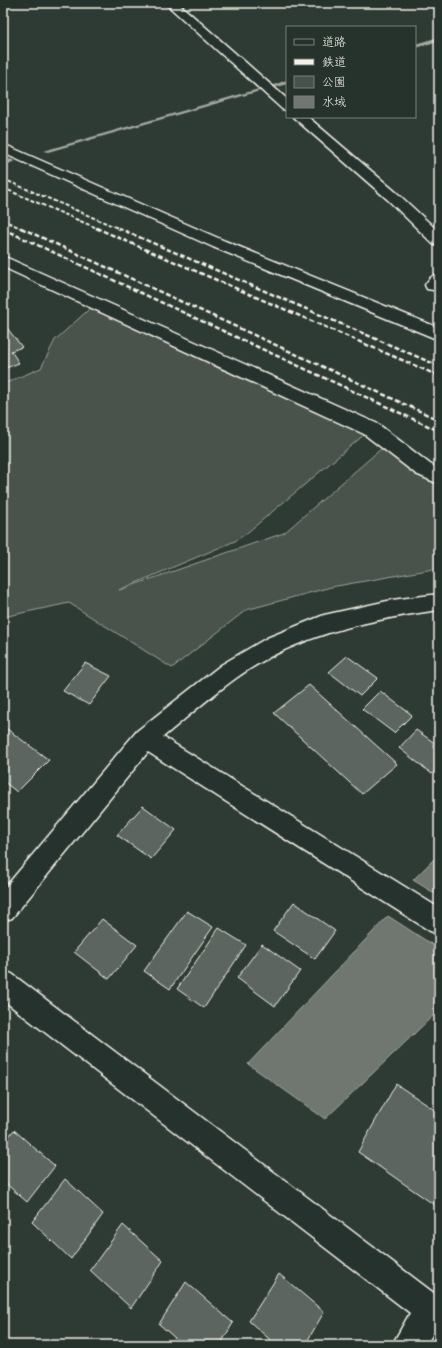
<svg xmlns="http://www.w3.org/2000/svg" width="442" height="1348" font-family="'Patrick Hand','Klee One',sans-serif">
	<rect width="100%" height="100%" fill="#2e3b34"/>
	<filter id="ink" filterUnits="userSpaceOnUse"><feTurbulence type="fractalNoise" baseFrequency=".025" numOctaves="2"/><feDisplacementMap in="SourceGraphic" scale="8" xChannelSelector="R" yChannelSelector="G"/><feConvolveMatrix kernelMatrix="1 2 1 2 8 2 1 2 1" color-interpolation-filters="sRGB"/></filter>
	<g filter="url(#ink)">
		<!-- green -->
		<path fill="#48524c" stroke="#9ea29a" d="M96 303 222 370 257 377 371 429 248 532 235 541 119 590 284 533 382 448 417 472 439 484V568L331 587 246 610 172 668 69 603 3 617V384L41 368 55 340Z"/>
		<!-- water -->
		<g fill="#6f7770" stroke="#a4a8a0">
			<path d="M439 854V896L413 880Z"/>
			<path d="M388 916 439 949V1010L325 1119 248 1064Z"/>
		</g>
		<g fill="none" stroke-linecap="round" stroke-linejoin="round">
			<!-- stream -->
			<g fill="#a4a8a0" fill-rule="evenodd">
				<path d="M439 37V41L415 48V44Z"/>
				<path d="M287 80V84L274 88 271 86Z"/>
				<path d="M262 88 267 89 48 152 43 151Z"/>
				<path d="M11 159 14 161 13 162 3 166V162Z"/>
			</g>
		</g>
		<!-- building -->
		<g fill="#5c655e" stroke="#f4f1e8">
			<path d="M3 323 22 347 11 351 19 363 3 369Z"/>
			<path d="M347 656 378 678 360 696 329 672Z"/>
			<path d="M85 663 111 676 89 705 63 691Z"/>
			<path d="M309 685 397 764 362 794 274 713Z"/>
			<path d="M380 691 412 715 394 733 362 709Z"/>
			<path d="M3 726 49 760 17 792 3 781Z"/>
			<path d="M416 730 439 746V766L432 774 399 748Z"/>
			<path d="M143 806 176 830 151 859 117 835Z"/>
			<path d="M294 902 335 931 315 959 273 931Z"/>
			<path d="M187 911 213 927 170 989 144 971Z"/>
			<path d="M102 919 137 945 109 979 74 952Z"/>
			<path d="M219 928 246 945 204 1008 177 989Z"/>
			<path d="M262 944 300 971 275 1006 237 978Z"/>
			<path d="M396 1084 439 1113V1208L358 1152Z"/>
			<path d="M14 1130 55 1166 27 1202 3 1181V1143Z"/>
			<path d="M65 1179 103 1214 71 1259 32 1222Z"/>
			<path d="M123 1225 163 1261 131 1308 90 1270Z"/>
			<path d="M279 1274 324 1312 305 1345H276L249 1321Z"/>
			<path d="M186 1282 233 1323 220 1345H183L159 1324Z"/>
		</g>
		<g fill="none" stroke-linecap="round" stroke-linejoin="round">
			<defs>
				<g id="minor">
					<path d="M165 3H178L287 99V110L282 109Z"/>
					<path d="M293 117H308L397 193 439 232V246L433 244 387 199Z"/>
					<path d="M3 144 225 241 439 328V340L213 247 3 153Z"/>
					<path d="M3 256 378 424 430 464 439 469V484L416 474 364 434 3 267Z"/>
					<path d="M439 273V288L433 290 427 289 425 285C429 279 432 275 439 273Z"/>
					<path d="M439 594V610C367 620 296 635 236 678 211 696 187 717 163 737L439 908V934L430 931 148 752 12 918 3 921V890L137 731 221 665 267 638 324 615 392 600Z"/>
					<path d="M3 970 12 974 439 1297V1332L435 1330 426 1345H392L410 1313 3 1000Z"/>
				</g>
			</defs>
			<!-- minor casing -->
			<use href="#minor" stroke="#f4f1e8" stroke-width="3"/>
			<!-- minor -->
			<use href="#minor" fill="#26332d" fill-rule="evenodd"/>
			<!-- rail-far1 -->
			<g stroke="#f4f1e8" stroke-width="2" stroke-dasharray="4 2" stroke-linecap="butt">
				<path d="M3 179 120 229"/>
				<path d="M3 188 99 229"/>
				<path d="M3 220 23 229"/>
			</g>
			<!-- rail -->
			<g stroke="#f4f1e8" stroke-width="2.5" stroke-dasharray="5 2.5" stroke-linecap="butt">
				<path d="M21 228 439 420"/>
				<path d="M96 228 439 376"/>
				<path d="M118 228 439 366"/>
				<path d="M3 229 439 431"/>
			</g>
		</g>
	</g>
	<!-- margin -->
	<rect width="442" height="1348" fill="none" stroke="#26332d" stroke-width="16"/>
	<rect x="8" y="8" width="426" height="1332" fill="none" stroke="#f4f1e8" stroke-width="1.5" filter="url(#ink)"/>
	<!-- legend -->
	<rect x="286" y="26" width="130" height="92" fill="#26332d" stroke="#787f78"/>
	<rect x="294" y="39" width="20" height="6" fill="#26332d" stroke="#787f78"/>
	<text x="322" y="46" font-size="12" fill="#f4f1e8">道路</text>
	<rect x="294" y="59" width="20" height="6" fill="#f4f1e8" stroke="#787f78"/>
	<text x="322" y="66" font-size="12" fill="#f4f1e8">鉄道</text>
	<rect x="294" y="76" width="20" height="12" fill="#48524c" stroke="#787f78"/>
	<text x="322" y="86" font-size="12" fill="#f4f1e8">公園</text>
	<rect x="294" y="96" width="20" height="12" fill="#6f7770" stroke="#787f78"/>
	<text x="322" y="106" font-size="12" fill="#f4f1e8">水域</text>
</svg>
